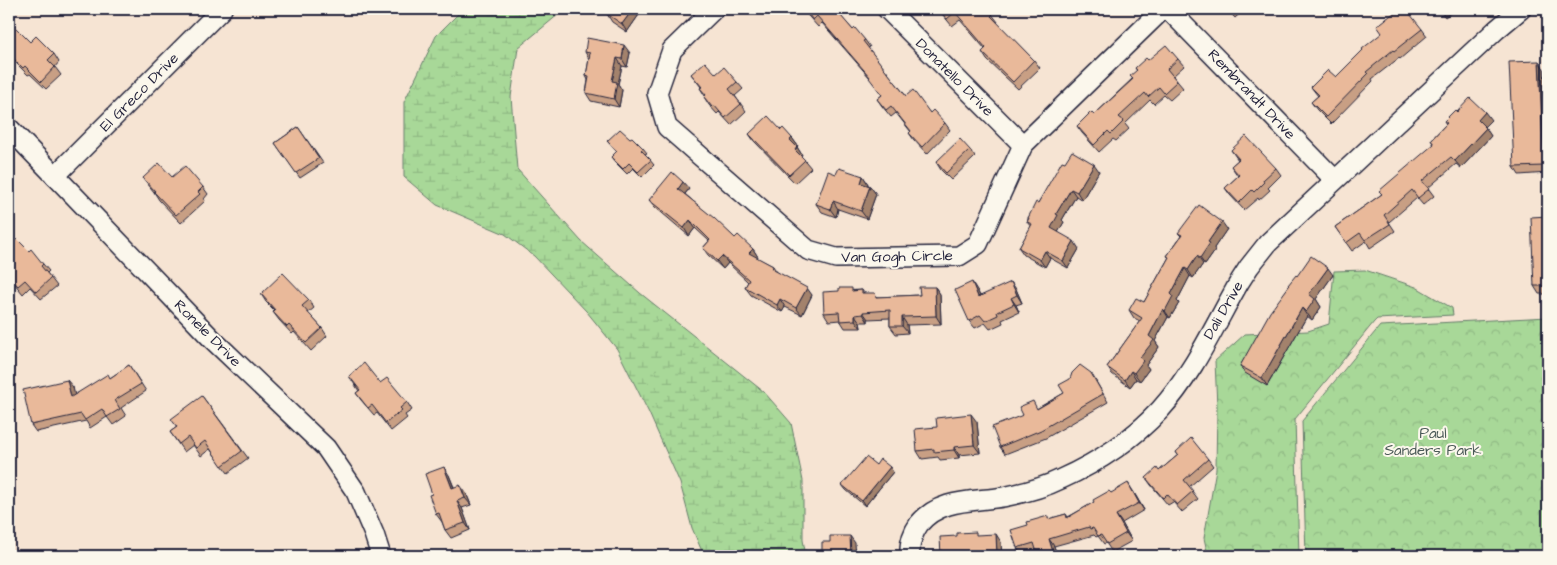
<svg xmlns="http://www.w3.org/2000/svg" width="1557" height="565" font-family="'Architects Daughter',sans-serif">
	<defs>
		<pattern id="forest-crowns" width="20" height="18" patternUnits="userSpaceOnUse" patternTransform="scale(1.25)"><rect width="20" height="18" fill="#a8d898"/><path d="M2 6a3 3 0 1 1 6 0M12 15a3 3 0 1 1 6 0" fill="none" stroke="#90b984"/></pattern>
		<pattern id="wetland-marsh" width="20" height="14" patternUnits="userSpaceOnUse" patternTransform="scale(1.25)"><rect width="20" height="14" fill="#a8d898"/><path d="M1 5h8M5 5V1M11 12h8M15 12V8" fill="none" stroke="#90b984"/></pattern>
	</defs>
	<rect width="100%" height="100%" fill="#f6e4d3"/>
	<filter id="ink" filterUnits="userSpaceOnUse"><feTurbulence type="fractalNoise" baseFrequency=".02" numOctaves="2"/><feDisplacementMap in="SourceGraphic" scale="10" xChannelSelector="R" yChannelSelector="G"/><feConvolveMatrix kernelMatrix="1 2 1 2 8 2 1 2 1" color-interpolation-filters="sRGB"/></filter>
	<g filter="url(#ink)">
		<!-- forest -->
		<g fill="url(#forest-crowns)" stroke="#657d6a">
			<path d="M1365 270 1416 287 1452 308 1453 315 1377 319 1374 322 1295 419 1299 556H1208L1204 538 1216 469 1217 407 1215 361 1245 334 1308 331 1329 324 1334 271Z"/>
			<path d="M1548 317V556H1306L1302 421 1380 326Z"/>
		</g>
		<!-- wetland -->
		<path fill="url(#wetland-marsh)" stroke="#657d6a" d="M463 9H565L518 48 511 97 517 169 581 241 640 293 764 392 791 423 803 481V540L806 556H704L692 528 680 483 649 413 617 349 587 312 534 256 505 234 437 205 404 177V102L436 36Z"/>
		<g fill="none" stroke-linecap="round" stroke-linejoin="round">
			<defs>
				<g id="street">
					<path d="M714 9 672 50 657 93 667 127 808 250 836 258 959 256 978 244 1023 145 1163 9"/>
					<path d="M887 9 1023 145"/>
					<path d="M1168 9 1335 180"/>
					<path d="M9 128 214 341 326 448 356 492 374 534 381 556"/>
					<path d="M55 176 222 9"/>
					<path d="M910 556C909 545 912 534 919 524 940 498 974 502 1003 497 1023 493 1043 488 1061 479 1099 462 1132 440 1160 410 1194 373 1215 324 1240 281L1249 267 1268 243 1496 30 1521 9"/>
				</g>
			</defs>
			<!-- street casing -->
			<use href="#street" stroke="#22223b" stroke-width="22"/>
			<!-- street -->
			<use href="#street" stroke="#fbf7ec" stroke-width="19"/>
		</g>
		<!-- wall -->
		<g fill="#c89f84" stroke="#22223b">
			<path d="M643 9 627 32 612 22 607 14Z"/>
			<path d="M802 9H838L836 11 853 30 865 40 870 47 868 48 906 96 945 123 950 130 927 154 914 140 909 133 911 132 896 113 891 117 882 106 877 99 882 95 870 78 822 23 818 27Z"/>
			<path d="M938 9H988L998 22 997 23 1034 60 1040 68 1018 89 987 60 982 52 985 49 960 20 952 26Z"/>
			<path d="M1227 9H1245L1235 18Z"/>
			<path d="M1439 9H1456L1445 17Z"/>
			<path d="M1422 29 1427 36 1400 59 1399 58 1372 79 1373 81 1331 124 1317 110 1311 102 1318 96 1311 87 1336 77Z"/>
			<path d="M9 30 30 42 54 54 59 62 55 67 61 75 46 89 30 74 28 75 14 61 9 54 10 53 9 52Z"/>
			<path d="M585 52 630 53 627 67 622 66 618 84 622 90 619 107 591 101 586 93 588 80 586 76 589 59Z"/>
			<path d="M1178 59 1184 66 1173 76 1183 88 1170 100 1164 95 1154 104 1150 100 1125 124 1129 129 1116 141 1113 139 1099 152 1082 133 1077 126 1094 115 1132 79 1137 71 1135 68 1148 60Z"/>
			<path d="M1539 61 1544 69 1548 149V173L1519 175 1514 167Z"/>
			<path d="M691 74H716L737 82 743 89 735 96 746 111 731 125 719 112 717 114 709 105 704 97 705 96 700 88 701 87Z"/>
			<path d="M1491 120 1484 127 1491 136 1461 168 1456 164 1428 188 1434 196 1423 205 1417 198 1389 222 1395 231 1370 248 1366 241 1352 251 1335 227 1382 194 1434 145 1431 140 1446 124 1444 121Z"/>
			<path d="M298 127 323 163 300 178 275 143Z"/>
			<path d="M781 130 792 138 798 146 797 147 802 155 801 156 811 168 795 183 754 141 749 134Z"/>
			<path d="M630 138 643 148 647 153 645 154 654 165 642 177 633 168 627 174 615 162 611 157 617 152 607 141Z"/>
			<path d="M970 150 975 157 951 180 941 170 936 162Z"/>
			<path d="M1231 150 1276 168 1281 175 1268 188 1270 190 1259 200 1258 198 1244 210 1230 195 1225 188 1238 176 1231 166 1238 160Z"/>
			<path d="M1065 162 1099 171 1082 200 1076 196 1062 220 1064 222 1058 232 1079 249 1068 268 1050 258 1045 267 1024 255 1019 248 1031 227 1027 222 1028 219V218Z"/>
			<path d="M836 174 863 176 868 184V185L870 186 876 194 867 219 838 209 836 217 822 212 816 204Z"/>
			<path d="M172 177 203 187 208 194 204 199 205 201 181 223 159 200 154 192 143 178Z"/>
			<path d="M689 189 685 194 735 238 753 249 758 257 757 258 773 266 777 272 812 295 802 315 785 307 782 312 751 295 745 287 748 282 728 263 723 269 708 255 703 248 709 241 695 228 689 236 655 207 649 200Z"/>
			<path d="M1548 216V294H1539L1534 286Z"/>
			<path d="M1227 229 1214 248 1215 251 1205 265 1203 264 1193 278 1190 276 1177 301 1179 303 1170 318 1168 317 1155 341 1159 347 1146 365 1149 369 1140 381 1136 379 1130 387 1112 374 1107 367 1140 321 1134 318 1129 310 1144 302 1169 257 1167 256 1181 236 1178 233Z"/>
			<path d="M9 247 43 264 49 271 47 273 57 286 41 299 30 287 23 294 9 277V269L12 266 9 262Z"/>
			<path d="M1333 275 1316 299 1321 307 1312 320 1307 316 1267 386 1245 373 1240 366 1289 286 1288 285 1297 276Z"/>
			<path d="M935 287 940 294 941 324 907 325 908 333 896 334 890 326V318L868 319V322H860L861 328H845L840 320 829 321 824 313 839 291 862 290 864 293 878 297 920 295Z"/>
			<path d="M1016 289 1022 303 1016 305 1019 312 1002 320 1003 323 990 329 985 323 975 328 969 321 977 290 980 296Z"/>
			<path d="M261 294 309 300 314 308 308 313 322 328 327 336 311 351 294 332 292 334 279 320 273 312 275 311 266 302Z"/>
			<path d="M129 365 146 391 121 408 126 416 113 425 107 417 90 428 86 421 36 432 31 425 73 387 74 395 110 378Z"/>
			<path d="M1091 373 1108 402 1046 438 1005 454 1000 447 1023 415 1038 408 1064 393Z"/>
			<path d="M349 376 380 383 407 402 412 410 405 415 407 418 391 431 377 413 374 415 361 400 356 393 359 391Z"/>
			<path d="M202 396 248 458 228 473 210 449 201 456 193 445 184 452 170 432 177 427Z"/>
			<path d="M977 422 980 453 959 455V458L940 460 938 457 922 459 917 451Z"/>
			<path d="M1176 452 1208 459 1213 466 1189 487 1198 499 1182 512 1173 502 1168 505 1151 485 1146 478 1159 471 1178 455Z"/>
			<path d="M876 465 893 472 865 506 846 490 842 485Z"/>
			<path d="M449 475 454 487 466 493 471 505 462 508 470 530 451 538 445 530 442 522 436 514 432 494Z"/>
			<path d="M1133 491 1144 510 1122 523 1132 541 1112 552 1106 543 1104 544 1098 536 1096 537 1094 535 1054 546 1057 556H1038L1036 551 1022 556 1017 548 1049 519 1066 514 1068 517 1111 493Z"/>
		</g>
		<!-- shaded-wall -->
		<g fill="#a3826c" stroke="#22223b">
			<path d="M633 9H643L627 32 622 24Z"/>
			<path d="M624 45 630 53 627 67 622 59Z"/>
			<path d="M617 58 622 66 618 84 622 90 619 107 614 99 612 81Z"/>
			<path d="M1539 61 1544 69 1548 149V172L1544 166Z"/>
			<path d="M1485 112 1491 120 1483 128 1478 120Z"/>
			<path d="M1486 128 1491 136 1461 168 1455 161Z"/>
			<path d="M792 138 798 146 796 148 790 140Z"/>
			<path d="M797 147 802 155 800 157 795 150Z"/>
			<path d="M1094 164 1099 171 1082 200 1077 192Z"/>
			<path d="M863 176 868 184 866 190 861 183Z"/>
			<path d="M683 182 689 189 683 196 678 189Z"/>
			<path d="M870 186 876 194 867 219 861 211Z"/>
			<path d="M1071 189 1076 196 1062 220 1064 222 1056 236 1051 228 1056 214Z"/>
			<path d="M833 201 838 209 836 217 830 209Z"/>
			<path d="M690 220 695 228 689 236 684 228Z"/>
			<path d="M1222 222 1227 229 1214 248 1215 251 1205 265 1200 258 1208 242Z"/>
			<path d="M1074 241 1079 249 1068 268 1063 261Z"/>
			<path d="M753 249 758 257 754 261 749 253Z"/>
			<path d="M1045 251 1050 258 1045 267 1040 260Z"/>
			<path d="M722 256 728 263 723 269 717 261Z"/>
			<path d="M1197 256 1203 264 1193 278 1188 270Z"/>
			<path d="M1185 268 1190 276 1177 301 1179 303 1170 318 1165 311 1171 294Z"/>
			<path d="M1328 268 1333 275 1316 299 1321 307 1312 320 1306 312 1309 294Z"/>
			<path d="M972 282 977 290 984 304 978 297Z"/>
			<path d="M1011 282 1016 289 1022 303 1017 295Z"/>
			<path d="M935 287 940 294 941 324 936 316Z"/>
			<path d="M807 288 812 295 802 315 796 308Z"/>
			<path d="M1011 298 1016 305 1019 312 1014 304Z"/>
			<path d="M780 299 785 307 782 312 777 305Z"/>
			<path d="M1302 308 1307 316 1267 386 1262 378Z"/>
			<path d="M1163 309 1168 317 1155 341 1159 347 1146 365 1149 369 1140 381 1134 373 1149 336Z"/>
			<path d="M863 312 868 319V322L863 314Z"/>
			<path d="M855 315 860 322 861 328 855 320Z"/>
			<path d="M902 317 907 325 908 333 902 326Z"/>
			<path d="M1131 371 1136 379 1130 387 1125 380Z"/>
			<path d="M67 380 73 387 77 405 71 397Z"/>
			<path d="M971 414 977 422 980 453 974 445Z"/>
			<path d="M954 447 959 455V458L954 450Z"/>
			<path d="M444 467 449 475 457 496 452 488Z"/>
			<path d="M890 467 893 472 865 506 862 501Z"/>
			<path d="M1128 483 1133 491 1144 510 1139 503Z"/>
			<path d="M460 485 466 493 471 505 465 498Z"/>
			<path d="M457 501 462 508 470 530 465 523Z"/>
			<path d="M1116 515 1122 523 1132 541 1126 533Z"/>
			<path d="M996 534 1001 542 1002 556H997Z"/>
			<path d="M850 536 855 543 856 556H851Z"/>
			<path d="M1049 539 1054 546 1057 556H1055L1053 552Z"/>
		</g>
		<!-- building -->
		<g fill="#e9b99a" stroke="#22223b">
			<path d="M611 9H633L622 24 607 14Z"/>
			<path d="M804 9H835L853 30 855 28 865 40 863 41 906 96 913 90 930 113 933 110 945 123 922 147 909 133 911 131 891 106 886 110 877 99 882 95 869 78 870 77 817 16 813 20Z"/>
			<path d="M938 9H988L993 14 991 16 1034 60 1013 82 982 52 986 48 955 12 947 19Z"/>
			<path d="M1399 9H1406L1422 29 1394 51 1393 50 1366 72 1368 74 1326 117 1311 102 1319 95 1311 87 1328 70 1336 77 1363 50 1362 49 1382 33 1377 26Z"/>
			<path d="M13 25 30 42 36 36 54 54 48 60 55 67 41 82 25 66 23 68 9 54 11 52 9 50V30Z"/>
			<path d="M587 38 624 45 622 59 617 58 612 81 617 82 614 99 586 93 589 77 586 76 590 53 585 52Z"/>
			<path d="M1166 45 1178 59 1167 69 1177 81 1164 93 1159 87 1148 97 1145 93 1119 117 1124 121 1111 134 1108 131 1094 145 1077 126 1091 112 1094 115 1133 79 1130 76 1137 70 1135 68 1146 58 1148 60Z"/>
			<path d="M1539 61 1544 166 1514 167 1509 62Z"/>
			<path d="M705 62 716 74 724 67 737 82 729 89 741 104 725 118 714 105 712 107 704 97 706 95 700 88 702 87 691 74Z"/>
			<path d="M1470 98 1485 112 1478 120 1486 128 1455 161 1451 157 1422 181 1429 189 1418 198 1412 190 1384 215 1390 224 1365 240 1360 233 1346 243 1335 227 1382 194 1379 191 1434 144 1431 140 1447 123 1444 121 1455 110 1457 112Z"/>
			<path d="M768 116 781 130 783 128 792 138 790 140 797 147 795 150 805 160 789 175 749 134Z"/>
			<path d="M298 127 319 158 296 173 275 143Z"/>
			<path d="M620 129 630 138 632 137 643 148 641 150 651 160 638 172 629 163 623 169 611 157 617 151 607 141Z"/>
			<path d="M1246 136 1276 168 1263 180 1264 182 1254 192 1252 190 1239 203 1225 188 1239 175 1231 166 1239 159 1231 150Z"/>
			<path d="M960 139 970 150 946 173 936 162Z"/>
			<path d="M1072 151 1094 164 1077 192 1071 189 1056 214 1058 215 1051 228 1074 241 1063 261 1045 251 1040 260 1019 248 1032 224 1027 222 1029 218H1028L1036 202 1038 203 1062 161 1065 162Z"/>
			<path d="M159 163 172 177 185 166 203 187 198 192 200 194 176 215 154 192 155 191 143 178Z"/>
			<path d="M839 168 863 176 861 183 870 186 861 211 833 201 830 209 816 204 828 171 836 174Z"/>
			<path d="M672 172 683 182 678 189 714 218 735 238 738 235 753 249 749 253 773 266 772 269 807 288 796 308 780 299 777 305 745 287 749 280 722 256 717 261 703 248 710 240 690 220 684 228 649 200Z"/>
			<path d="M1199 205 1222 222 1208 242 1210 243 1200 258 1197 256 1188 270 1185 268 1171 294 1173 296 1165 311 1163 309 1149 336 1154 340 1140 358 1143 361 1134 373 1131 371 1125 380 1107 367 1142 318 1129 310 1136 298 1144 302 1169 257 1167 256 1182 235 1178 233Z"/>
			<path d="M1548 216V286H1534L1531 217Z"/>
			<path d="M17 239 29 251 31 249 43 264 41 266 51 278 36 292 25 280 18 286 9 276V269L13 265 9 261V247Z"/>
			<path d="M1311 256 1328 268 1309 294 1315 299 1306 312 1302 308 1262 378 1240 366 1270 312 1289 286 1288 285 1296 275 1297 276 1302 269Z"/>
			<path d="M283 273 309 300 302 306 322 328 306 343 289 325 287 327 273 312 275 310 261 294Z"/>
			<path d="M972 282 978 297 1011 282 1017 295 1011 298 1014 304 997 312 998 315 985 321 980 315 969 321 955 290Z"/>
			<path d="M919 287H935L936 316 902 317V326H890V310L863 312V314L855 315V320L840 321 839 312 824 313 823 292 839 291V288H852V291L862 290V293H875L876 297 920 295Z"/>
			<path d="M364 363 380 383 387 378 407 402 400 408 402 410 386 423 372 405 368 408 356 393 360 390 349 376Z"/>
			<path d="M129 365 141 384 115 400 120 409 107 417 102 409 85 420 81 414 31 425 23 390 67 380 71 397 108 374 110 378Z"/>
			<path d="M1080 365 1091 373 1103 394 1041 430 1000 447 992 427 1023 415 1019 407 1033 401 1037 409 1064 393 1059 385 1070 379 1072 373Z"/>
			<path d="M202 396 242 451 222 466 205 441 196 448 188 437 179 444 170 432 177 427 171 419Z"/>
			<path d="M971 414 974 445 954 447V450L934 452V449L917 451 915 429 937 427 936 418Z"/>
			<path d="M1191 438 1208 459 1184 480 1193 491 1177 505 1167 494 1163 498 1146 478 1157 468 1159 471 1178 455 1176 452Z"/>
			<path d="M866 457 876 465 880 459 890 467 862 501 842 485Z"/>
			<path d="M444 467 452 488 460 485 465 498 457 501 465 523 445 530 439 513 436 514 429 495 432 494 425 474Z"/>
			<path d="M1128 483 1139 503 1116 515 1126 533 1107 544 1101 535 1098 536 1093 528 1090 529 1089 527 1049 539 1053 552 1039 556H1038L1034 543 1017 548 1011 530 1028 525 1027 522 1048 516V519L1066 514 1067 518 1094 502 1093 500 1109 491 1111 493Z"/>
			<path d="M976 532V535L996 534 997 556H941L940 537 957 536V533Z"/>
			<path d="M830 536H850L851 556H822V542H830Z"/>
		</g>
	</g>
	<g text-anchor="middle" stroke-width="4" stroke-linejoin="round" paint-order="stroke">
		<!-- street labels -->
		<g font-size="15" fill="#22223b" stroke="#fbf7ec">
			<text transform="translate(955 77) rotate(45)" y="5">Donatello Drive</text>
			<text transform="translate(139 92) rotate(-45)" y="5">El Greco Drive</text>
			<text transform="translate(1252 94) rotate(46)" y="5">Rembrandt Drive</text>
			<text transform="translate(897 256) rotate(-1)" y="5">Van Gogh Circle</text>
			<text transform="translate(1223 310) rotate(-60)" y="5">Dali Drive</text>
			<text transform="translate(208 333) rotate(45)" y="5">Ronele Drive</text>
		</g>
		<!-- park labels -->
		<g font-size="15" fill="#4a5957" stroke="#fbf7ec">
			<text x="1433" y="438">Paul<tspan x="1433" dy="17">Sanders Park</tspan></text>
		</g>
	</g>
	<!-- margin -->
	<rect width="1557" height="565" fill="none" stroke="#fbf7ec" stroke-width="30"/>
	<rect x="15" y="15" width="1527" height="535" fill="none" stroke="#22223b" stroke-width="2" filter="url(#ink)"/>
</svg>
